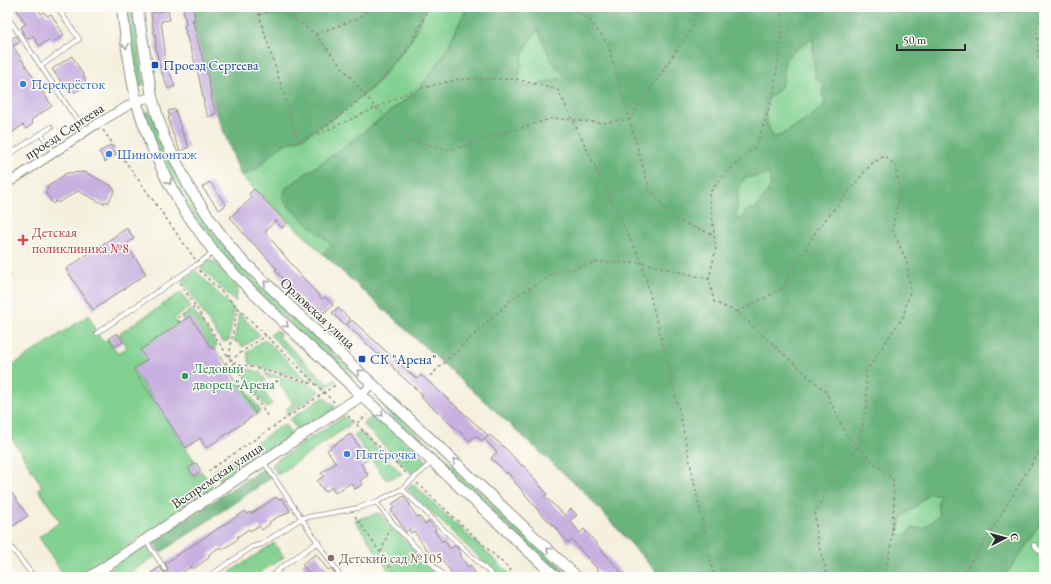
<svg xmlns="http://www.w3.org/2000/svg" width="1051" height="584" font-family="'EB Garamond',serif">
	<rect width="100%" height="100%" fill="#fdfcf7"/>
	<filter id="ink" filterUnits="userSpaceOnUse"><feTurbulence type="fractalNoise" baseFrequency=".025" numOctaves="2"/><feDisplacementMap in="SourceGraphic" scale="8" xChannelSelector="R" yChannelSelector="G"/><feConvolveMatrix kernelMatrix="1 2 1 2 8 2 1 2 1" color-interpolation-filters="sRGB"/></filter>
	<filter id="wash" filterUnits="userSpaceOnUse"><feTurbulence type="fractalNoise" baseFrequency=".012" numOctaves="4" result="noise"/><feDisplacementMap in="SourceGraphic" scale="16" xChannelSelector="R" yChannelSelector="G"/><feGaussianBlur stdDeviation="0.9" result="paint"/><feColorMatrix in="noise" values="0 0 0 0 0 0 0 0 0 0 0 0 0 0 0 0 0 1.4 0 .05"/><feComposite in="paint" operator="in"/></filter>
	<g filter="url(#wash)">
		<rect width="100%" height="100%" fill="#f5f0de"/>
		<!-- green -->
		<g fill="#82d191" stroke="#567e5e">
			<path d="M127 7H133L138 48 144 82 142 86H139L138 83 132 49Z"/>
			<path d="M426 7H467L444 55 418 90 344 147 286 188 290 208 331 244 323 254 241 176 257 169 270 155 285 144 302 138 335 117 374 86 412 39Z"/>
			<path d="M538 29 551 60 566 77 527 87 518 84 523 52Z"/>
			<path d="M813 38V62L825 85 822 94 825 100 823 107 803 122 779 136 773 137C766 120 763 117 767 99 775 93 783 88 784 77 784 71 783 65 786 59 790 52 807 43 813 38Z"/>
			<path d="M146 111 151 113C165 156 186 197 214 234 254 285 306 328 354 373L355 376 354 378H349C307 338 261 299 223 255 216 248 210 239 204 231 178 195 159 157 145 115Z"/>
			<path d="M769 174 771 186 757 208 747 211 740 221 736 219 738 192 744 178Z"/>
			<path d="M210 261 215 262 237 285 238 289 235 302 201 268Z"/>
			<path d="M196 271 234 309 229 340 222 342 182 281Z"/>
			<path d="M181 292 191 307 174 318 178 325 147 360 133 369 196 463 189 468 194 476 201 471 214 488 81 577H65L39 537 60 522 38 489 42 486 7 431V369L89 315 95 330 103 342 108 339 118 354 127 348 119 334Z"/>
			<path d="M193 310 217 345 212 349 190 317 184 321 181 318Z"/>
			<path d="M239 313 260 335 243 347 239 343 234 341Z"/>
			<path d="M277 330 280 334 279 337 328 384 334 380 337 381 325 389 270 335Z"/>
			<path d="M265 339 307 380 250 364 247 352Z"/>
			<path d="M249 369 260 372 266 381 260 385 272 404 266 408 245 376Z"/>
			<path d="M265 373 313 385 320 392 287 415 286 409 293 403 274 376 269 379Z"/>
			<path d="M240 381 261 411 256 414 236 384Z"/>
			<path d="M324 397 336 408 302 430 297 429 290 419Z"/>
			<path d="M386 407 390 408 572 577H562L386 412 385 410Z"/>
			<path d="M376 414 428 462 413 475 362 424Z"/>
			<path d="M344 416 351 424 278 475 271 464Z"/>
			<path d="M284 424 290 432 291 437 226 480 219 479 213 472Z"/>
			<path d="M360 431 402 474 386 480 354 435Z"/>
			<path d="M413 484 513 577H497L492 570 407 489Z"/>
			<path d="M930 493 939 495 937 503 939 515 923 529 913 528 904 536 898 533 902 517 915 507Z"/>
			<path d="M379 513 425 562 434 572 437 577H393L355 520Z"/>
			<path d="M1044 520V577H1004Z"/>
			<path d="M274 543 284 557 253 577H233L230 572Z"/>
			<path d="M145 545 154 557 124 577H96Z"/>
		</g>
		<!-- forest -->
		<g fill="#69b37b" stroke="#4a6f53" fill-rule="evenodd">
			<path d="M191 7H426L412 39 374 86 335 117 302 138 285 144 270 155 257 169 241 176 215 109 193 24Z"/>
			<path d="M467 7H1044V520L1004 577H661L584 492 323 254 331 244 290 208 282 198 286 188 344 147 418 90 444 55ZM538 29 551 60 565 77 527 87 518 84 523 52ZM813 38 815 77 825 85 822 94 825 100 823 107 803 122 780 136 773 137C766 120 763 117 767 99 775 93 783 88 784 78 784 71 783 66 786 59 790 53 806 43 813 38ZM769 174 771 186 757 208 747 210 740 220 736 219 738 192 744 178ZM930 493 939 495 937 503 939 515 923 529 913 528 904 536 898 533 902 516 915 507Z"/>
			<path d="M264 468 271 478 160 553 152 541Z"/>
		</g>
		<g id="blocks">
			<!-- building -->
			<g fill="#c8b0e0">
				<path d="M15 7H37L41 14 44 12 47 16 51 14 64 35 53 42 50 39 39 46 33 36 28 39 27 37 26 38 22 32 23 31 21 27 26 24Z"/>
				<path d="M183 7H193L195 20H192L195 28H194L207 74 212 98H211L216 113 208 117 203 103 204 102 197 68 185 32H186L184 26 186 25Z"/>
				<path d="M168 10 170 20 161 21 165 50V56H163L175 86 168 89 159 65 155 45 156 44 155 34H154L151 13Z"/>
				<path d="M16 36 20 42 13 46 52 106 31 120 33 124 26 129 23 125 7 136V37L9 40Z"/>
				<path d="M72 56 85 78V83L83 87 76 92 67 90 52 69Z"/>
				<path d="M175 109 182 132 189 147 180 151 169 124 170 123 168 118 170 117 168 111Z"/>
				<path d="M111 145 116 154 105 162 99 152Z"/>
				<path d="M85 172 112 186V188L115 190 108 203 105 201 104 204 78 191 58 203 56 201 53 204 45 192 48 189 47 187 67 173Z"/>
				<path d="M210 182 226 205 219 210 202 187Z"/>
				<path d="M254 189 287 223 282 228 275 221 265 232 298 272 322 299 325 297 333 305 318 317 275 270 277 269 259 249 248 239 230 217 252 198 249 194Z"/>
				<path d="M127 228 134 239 126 244 146 274 93 310 66 269Z"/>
				<path d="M338 308 350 319 345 325 332 313Z"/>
				<path d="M190 316 212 349 214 347 256 414 206 448 200 438 186 448 133 369 147 360 140 350Z"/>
				<path d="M352 320 401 365 417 379 421 375 488 435 483 441 475 436 470 441 421 397 423 395 397 372 389 362 387 363 347 325Z"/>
				<path d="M117 333 123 342 115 347 109 338Z"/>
				<path d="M350 434 368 459 361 464 368 475 360 481 363 484 355 489 351 483 335 493 332 487 325 492 317 481 324 476 321 473 336 463 327 450Z"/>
				<path d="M490 435 506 449 522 466 523 465 547 494 544 496 565 515 571 509 577 515 570 521 580 533 584 529 625 577H604L572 540 568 543 557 529 541 514 507 472 506 474 499 465H498L491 458 497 452 485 440Z"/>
				<path d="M196 463 201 471 194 476 188 468Z"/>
				<path d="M7 486 28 516 13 526 7 517Z"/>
				<path d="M404 496 410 504 409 505 417 517 419 516 425 524 429 521 436 529 434 530 442 542 444 540 450 549 455 545 457 547 461 554 460 555 468 567 470 565 478 577H454L440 556 437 557 435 554 431 556 414 531 411 533 409 529 406 532 391 510 394 508 392 504Z"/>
				<path d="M276 497 279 500 282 498 290 511 282 516 281 515 269 522 270 524 262 530 259 526 250 531 249 529 237 537 238 539 222 550 220 547 208 555 210 557 193 569 192 566 180 574 182 577H155L151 573 160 567 163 572H167L168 568 165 563 245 511 247 514 250 512 251 514Z"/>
				<path d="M316 554 328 570 331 568 337 577H311L302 564Z"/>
			</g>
		</g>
	</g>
	<g filter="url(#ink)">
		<use href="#blocks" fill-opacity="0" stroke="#908e84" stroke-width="1"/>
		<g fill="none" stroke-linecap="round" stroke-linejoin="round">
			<defs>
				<g id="service">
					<path d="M7 16 73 114 88 131"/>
					<path d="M7 29 13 25"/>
					<path d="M41 66 79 39 57 7"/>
					<path d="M41 134 54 152"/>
					<path d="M7 156 51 127"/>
					<path d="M97 333 195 266 214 252"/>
					<path d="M263 461 341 577"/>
					<path d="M402 489 445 531 490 573 493 577"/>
					<path d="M376 502 397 528 438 570 441 577"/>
					<path d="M146 541 165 569"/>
					<path d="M7 542 34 577"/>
					<path d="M1034 545 1044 555"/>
					<path d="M439 571 446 577"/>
					<path d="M208 577 252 547 262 544 302 518 358 508 376 502 402 489 432 462"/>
					<path d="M271 577 282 567 318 542"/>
				</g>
				<g id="minor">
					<path d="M7 184 97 124 136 101 152 97"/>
					<path d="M361 396 372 383"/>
				</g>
				<g id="tertiary">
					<path d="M122 7 127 49 136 101 150 143 166 178 184 210 214 252 231 271 283 322 556 577"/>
					<path d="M138 7 139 18 152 97 164 137 190 189 217 229 238 256 294 310 577 577"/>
					<path d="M90 577 361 396"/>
				</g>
			</defs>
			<!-- service casing -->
			<use href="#service" stroke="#908e84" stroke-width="5.5"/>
			<!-- minor casing -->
			<use href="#minor" stroke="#908e84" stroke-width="10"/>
			<!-- tertiary casing -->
			<use href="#tertiary" stroke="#908e84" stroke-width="12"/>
			<!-- path -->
			<g stroke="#908e84" stroke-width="1.5" stroke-dasharray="3 3" stroke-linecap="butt">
				<path d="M259 7V15L299 143 414 90 460 79H516L558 90 642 263 679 410 714 577"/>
				<path d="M569 7 589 19 608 44 649 188 673 219 714 235"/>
				<path d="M781 7 782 31 773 97 756 146 726 173 709 193 716 249 709 279 714 302 737 312 826 392 846 434 870 459 893 479 894 502 891 546 884 577"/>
				<path d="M281 9 315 34 375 107 412 140 450 150 553 118 603 123 630 119 693 26 698 7"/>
				<path d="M1044 9 1037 27 1038 58 1044 65"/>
				<path d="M259 15 284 7"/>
				<path d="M315 34 357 19 371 7"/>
				<path d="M103 130 195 259"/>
				<path d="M317 133C345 111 375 91 398 63 410 48 421 25 429 7"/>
				<path d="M199 270 334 402"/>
				<path d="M7 271 11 276 7 279"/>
				<path d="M180 283 268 417"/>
				<path d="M737 312 782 289 816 231 872 163 885 156 895 165 900 193 892 229 907 262 910 290 903 317 866 371 867 405 858 446 830 484 815 514 817 541 826 569 824 577"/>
				<path d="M180 323 177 318 195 306"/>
				<path d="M229 357 237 307"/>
				<path d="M233 362 315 384"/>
				<path d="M225 364 266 335"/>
				<path d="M430 376 513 298 556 273 597 262 642 263 709 279"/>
				<path d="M348 416 408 475"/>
				<path d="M357 423 368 415"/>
				<path d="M208 471 337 384"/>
				<path d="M417 483 518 577"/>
				<path d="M355 516 397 577"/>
				<path d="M381 552 390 529"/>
				<path d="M961 577 990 533 1044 443"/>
			</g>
			<!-- service -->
			<use href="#service" stroke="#fff" stroke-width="4"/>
			<!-- minor -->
			<use href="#minor" stroke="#fff" stroke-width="8"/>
			<!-- tertiary -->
			<use href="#tertiary" stroke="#fff" stroke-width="10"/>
		</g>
		<!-- one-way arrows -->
		<defs><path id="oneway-chevron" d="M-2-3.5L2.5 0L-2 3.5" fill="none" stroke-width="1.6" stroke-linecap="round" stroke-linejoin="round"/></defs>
		<g stroke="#a0a0a0">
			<use href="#oneway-chevron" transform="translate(126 46) rotate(82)"/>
			<use href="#oneway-chevron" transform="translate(169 182) rotate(61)"/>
			<use href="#oneway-chevron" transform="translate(266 283) rotate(-136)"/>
			<use href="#oneway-chevron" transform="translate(286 325) rotate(43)"/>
			<use href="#oneway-chevron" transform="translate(360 372) rotate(-137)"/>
			<use href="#oneway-chevron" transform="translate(381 414) rotate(43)"/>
			<use href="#oneway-chevron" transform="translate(455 461) rotate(-137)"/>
			<use href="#oneway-chevron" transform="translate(549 550) rotate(-137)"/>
		</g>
	</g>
	<!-- markers -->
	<g fill="#1a4fb4" stroke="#fdfcf7" stroke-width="1.5">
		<rect x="151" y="61" width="8" height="8" rx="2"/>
		<rect x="358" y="355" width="8" height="8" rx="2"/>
	</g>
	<g fill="#3f7fe0" stroke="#fdfcf7" stroke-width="1.5">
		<circle cx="23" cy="84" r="4"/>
		<circle cx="109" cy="154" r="4"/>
		<circle cx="347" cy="454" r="4"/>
	</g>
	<path fill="#e0444e" stroke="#fdfcf7" stroke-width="1.5" d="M21 234h4v4h4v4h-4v4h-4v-4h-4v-4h4z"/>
	<circle fill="#2e9e5b" stroke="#fdfcf7" stroke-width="1.5" cx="185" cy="376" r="4"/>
	<circle fill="#8d6e63" stroke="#fdfcf7" stroke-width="1.5" cx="331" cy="558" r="4"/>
	<g text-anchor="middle" stroke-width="3" stroke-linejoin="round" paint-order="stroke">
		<!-- transit labels -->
		<g font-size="14" fill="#164399" stroke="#fdfcf7" text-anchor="start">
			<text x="163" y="70">Проезд Сергеева</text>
			<text x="370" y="364">СК "Арена"</text>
		</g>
		<!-- shop labels -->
		<g font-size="14" fill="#366cbe" stroke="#fdfcf7" text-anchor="start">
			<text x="31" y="89">Перекрёсток</text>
			<text x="117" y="159">Шиномонтаж</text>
			<text x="355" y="459">Пятёрочка</text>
		</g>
		<!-- street labels -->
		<g font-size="14" fill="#2b2b2b" stroke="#fdfcf7">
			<text transform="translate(64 131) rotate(-33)" y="5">проезд Сергеева</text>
			<text transform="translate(318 313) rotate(43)" y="5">Орловская улица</text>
			<text transform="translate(217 475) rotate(-34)" y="5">Веспремская улица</text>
		</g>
		<!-- health labels -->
		<g font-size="14" fill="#be3a42" stroke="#fdfcf7" text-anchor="start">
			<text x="32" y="237">Детская<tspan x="32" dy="16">поликлиника №8</tspan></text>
		</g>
		<!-- leisure labels -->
		<g font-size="14" fill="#27864d" stroke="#fdfcf7" text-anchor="start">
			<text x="193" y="373">Ледовый<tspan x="193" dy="16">дворец "Арена"</tspan></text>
		</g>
		<!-- education labels -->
		<g font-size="14" fill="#785e54" stroke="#fdfcf7" text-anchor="start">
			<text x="339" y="563">Детский сад №105</text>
		</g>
	</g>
	<!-- margin -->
	<rect width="1051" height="584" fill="none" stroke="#fdfcf7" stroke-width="24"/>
	<!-- north arrow -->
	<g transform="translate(1005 538) rotate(84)" stroke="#fdfcf7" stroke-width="3" paint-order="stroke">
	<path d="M0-3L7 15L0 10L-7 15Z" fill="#2b2b2b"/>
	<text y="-6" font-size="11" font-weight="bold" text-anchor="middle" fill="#2b2b2b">С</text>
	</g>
	<!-- scale -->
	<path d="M897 44v6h68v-6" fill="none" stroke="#2b2b2b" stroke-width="2"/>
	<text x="903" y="44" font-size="12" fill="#2b2b2b" stroke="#fdfcf7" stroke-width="3" paint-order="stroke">50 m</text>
</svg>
